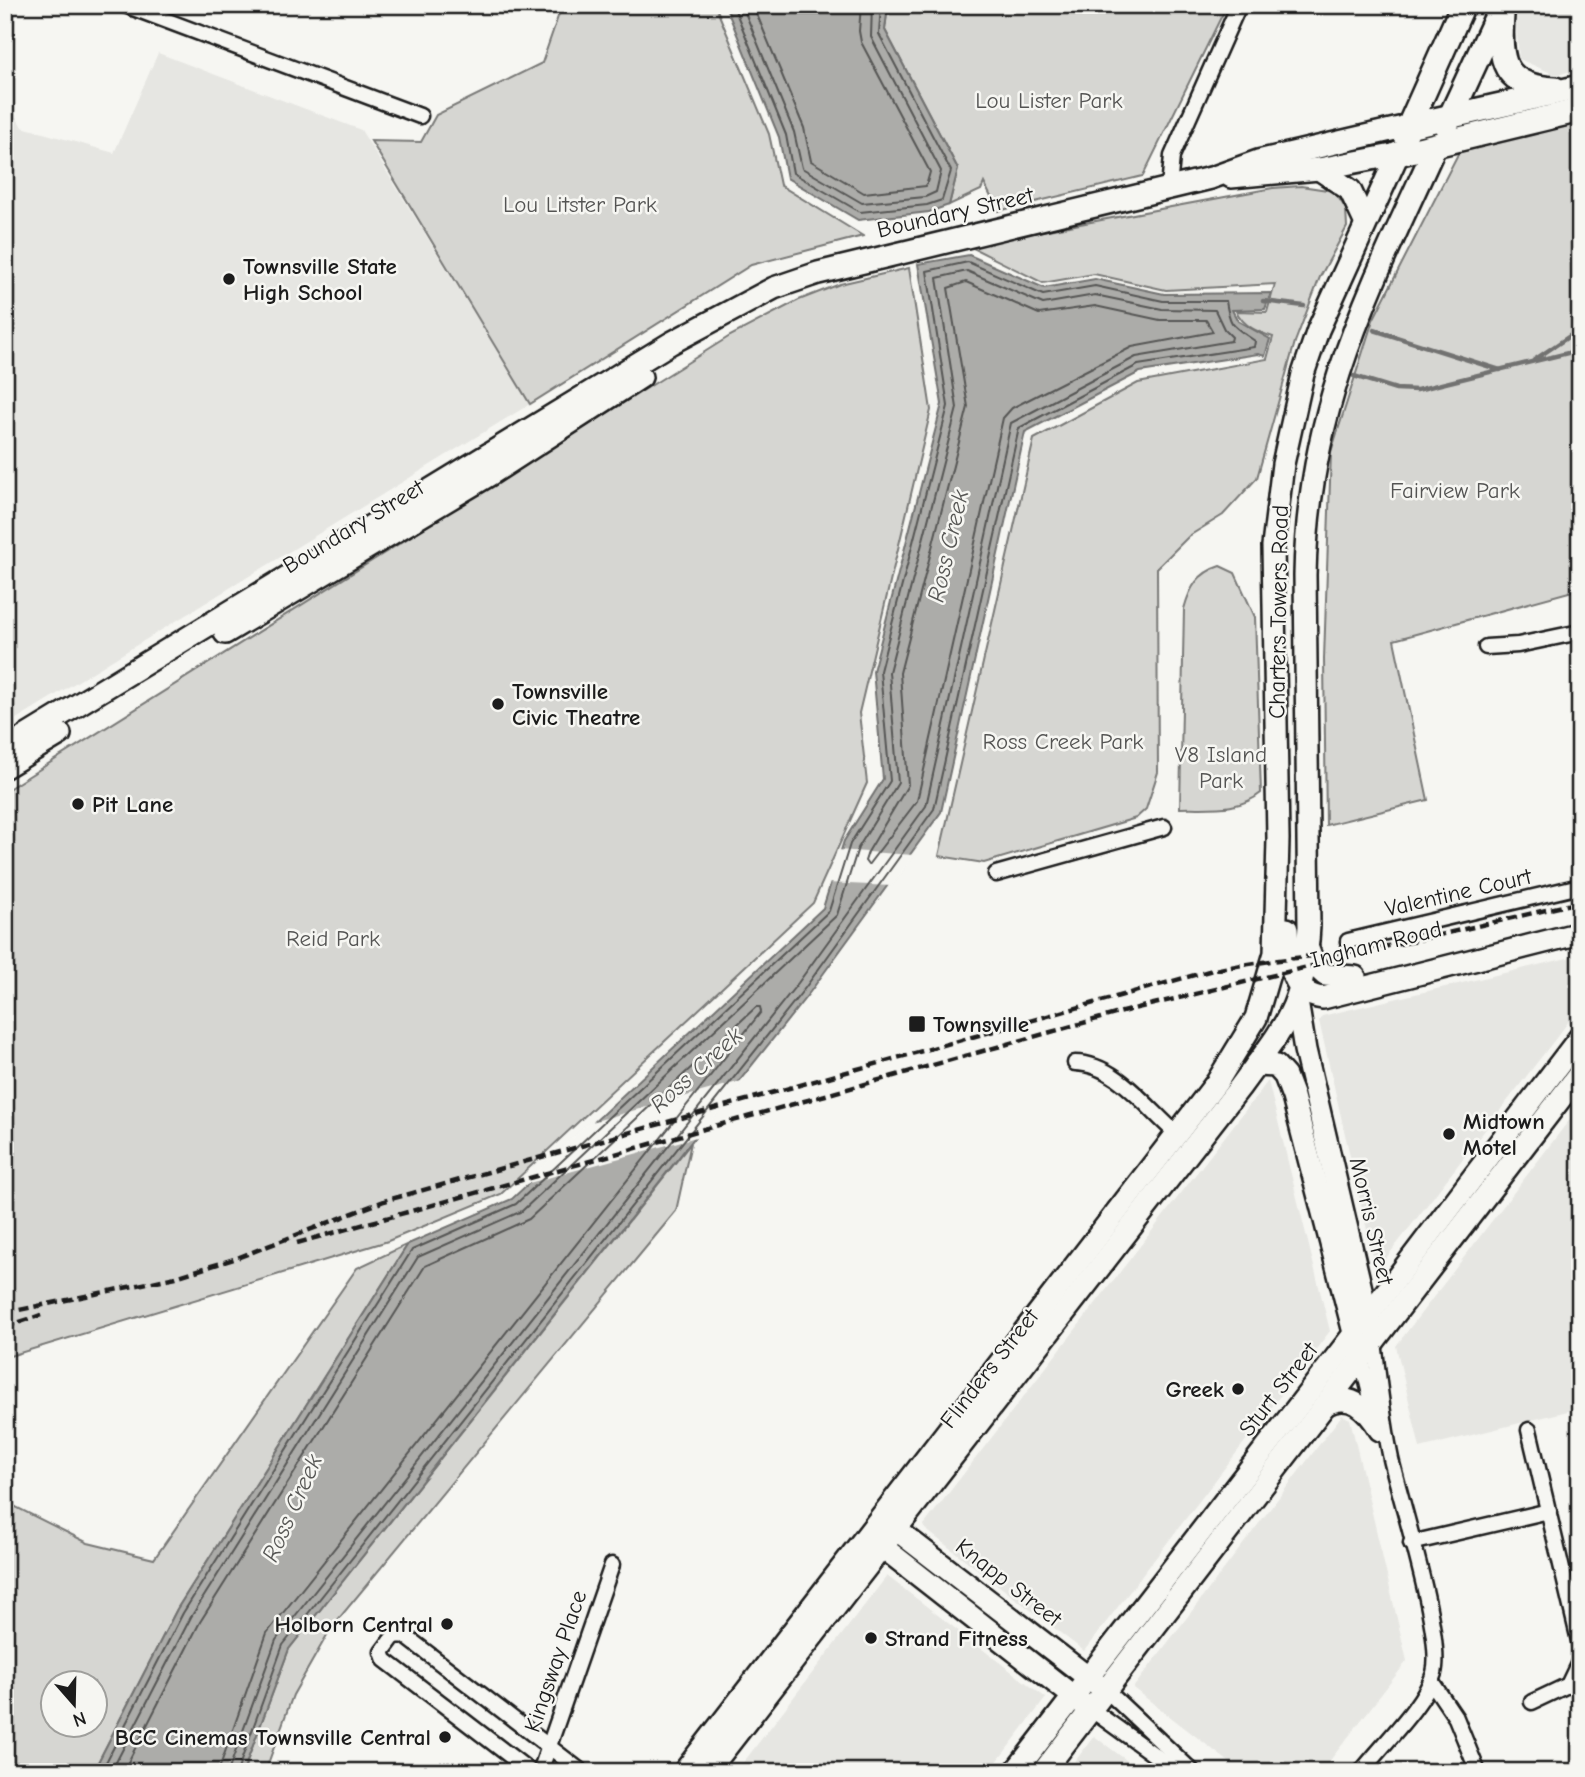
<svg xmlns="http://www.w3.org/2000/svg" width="1585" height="1777" font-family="'Comic Neue',sans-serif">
	<rect width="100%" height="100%" fill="#f6f6f2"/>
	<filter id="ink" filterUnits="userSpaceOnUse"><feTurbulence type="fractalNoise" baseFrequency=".0143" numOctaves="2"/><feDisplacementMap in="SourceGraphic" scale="14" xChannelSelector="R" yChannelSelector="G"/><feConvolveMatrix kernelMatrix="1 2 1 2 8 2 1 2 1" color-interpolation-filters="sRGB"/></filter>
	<g filter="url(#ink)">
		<!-- built -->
		<g fill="#e6e6e2">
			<path d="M1518 5H1580V69L1556 75 1519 59 1515 13Z"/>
			<path d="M158 53 361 130 530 404 13 721 5 709V98L22 127 114 153Z"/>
			<path d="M1580 955V1007L1383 1262 1375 1265 1319 1021 1322 1016Z"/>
			<path d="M1268 1081 1330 1331 1084 1651 925 1529 924 1525Z"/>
			<path d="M1580 1106V1408L1420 1448 1396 1346Z"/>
			<path d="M1342 1415 1350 1419 1407 1661 1321 1772H1242L1133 1688Z"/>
			<path d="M887 1576 1046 1698 989 1772H736Z"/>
			<path d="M1094 1736 1142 1772H1067Z"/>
		</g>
		<!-- green -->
		<g fill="#d6d6d2" stroke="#797977" stroke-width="2" fill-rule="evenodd">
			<path d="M562 5H715L769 134 780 185 863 236 751 265 530 404 371 141 421 142 436 115 542 63Z"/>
			<path d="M888 5H1227L1143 176 998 211 984 183 981 190 949 205 958 169 885 30Z"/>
			<path d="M1580 117V589L1394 640 1428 800 1326 825 1324 659 1331 452 1373 320 1460 150Z"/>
			<path d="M1301 186 1334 191 1346 209 1347 227 1320 277 1295 342 1257 478 1223 515 1189 536 1157 568 1158 772 1146 809 1136 818 984 863 939 856 1034 439 1138 383 1267 359 1273 337C1258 332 1244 327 1236 311L1267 312 1275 284 1166 290 1094 274 1043 283 967 245 1273 188Z"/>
			<path d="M909 268 931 410 859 713 867 783 813 903 501 1194 388 1241 10 1356 5 1354V791L730 336 799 300 840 284Z"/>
			<path d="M1220 566 1235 573 1255 617 1261 793C1238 812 1208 807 1180 808L1184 609C1190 587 1198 573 1220 566Z"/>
			<path d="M691 1143 676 1211 331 1628 293 1695 265 1772H243L289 1649Z"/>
			<path d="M408 1244 177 1609 93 1772H5V1506L10 1504 88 1543 154 1559 357 1268ZM52 1682H94V1724H52Z"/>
		</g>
		<!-- water -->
		<g fill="#acaca9" stroke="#727271" stroke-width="2">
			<path d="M725 5H888L885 30 958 169 949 205 929 212 858 220 787 178 779 137Z"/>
			<path d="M969 255 1044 288 1095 279 1164 294 1271 293 1265 309 1232 310 1238 321 1270 339 1265 356 1258 354 1140 372 1025 432 941 812 810 992 289 1649 243 1772H93L177 1609 408 1244 512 1199 823 908 844 841 883 779 873 671 942 404 918 264Z"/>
		</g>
		<!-- pier -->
		<g fill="#f6f6f2">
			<path d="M837 850 914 855 892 886 827 883Z"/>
			<path d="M745 1080 700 1136 522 1185 588 1123Z"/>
		</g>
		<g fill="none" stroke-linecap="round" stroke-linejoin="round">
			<!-- shore -->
			<g stroke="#565654" stroke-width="2">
				<path d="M733 5 786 135 793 173 860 212 927 205 942 200 951 171 879 34 881 5"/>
				<path d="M742 5 794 132 802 168 862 203 925 197 936 192 941 171 871 37 872 5"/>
				<path d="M753 5 804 128 811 161 864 193 926 186 930 172 861 42 859 31 861 5"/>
				<path d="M966 282 1039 314 1095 306 1160 320H1206L1213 332 1132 347 1012 408 1003 418 917 801 868 865 865 861 868 852 908 785 900 673 968 407 948 288Z"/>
				<path d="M101 1772 183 1613 412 1250 516 1204 829 911 850 844 890 781 880 671 948 406 927 271 968 262 1043 295 1095 286 1163 301H1226C1230 327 1232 325 1255 341L1254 347 1138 365 1019 428 934 809 805 988 283 1645 237 1772"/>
				<path d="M111 1772 191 1617 418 1257 522 1211 837 915 858 848 898 783 889 672 957 408 937 278 967 271 1043 304 1095 295 1162 309 1215 310 1224 329 1232 337 1231 341 1136 357 1011 423 926 806 798 983 276 1640 228 1772"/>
				<path d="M123 1772 200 1622 425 1266 529 1219 756 1007H760L761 1012 267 1633 218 1772"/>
			</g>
			<!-- stream -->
			<g stroke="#727271" stroke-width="4.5">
				<path d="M1263 301 1304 306"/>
				<path d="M1374 330 1500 370"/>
				<path d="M1534 360 1580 329"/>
				<path d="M1354 376 1396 389 1417 390 1580 350"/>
			</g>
			<defs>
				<g id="street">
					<path d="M125 5 420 116"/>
					<path d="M1169 188 1172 156 1239 5"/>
					<path d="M1486 647 1518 645 1580 632"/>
					<path d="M996 874 1164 827"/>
					<path d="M1348 941 1580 886"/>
					<path d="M1075 1063C1115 1063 1147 1108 1176 1133"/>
					<path d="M1361 1358 1376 1418"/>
					<path d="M1529 1430 1580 1645"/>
					<path d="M1411 1543 1549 1511"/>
					<path d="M1431 1681 1456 1718 1478 1772"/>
					<path d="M1106 1690 1193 1772"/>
					<path d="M1532 1702 1568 1685 1580 1660"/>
					<path d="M1092 1710 1178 1772"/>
					<path d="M531 1772 385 1660 382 1652 394 1636 404 1635 582 1772"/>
					<path d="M540 1772 612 1565"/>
					<path d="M1361 1772C1382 1745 1425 1704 1434 1673 1444 1637 1401 1502 1391 1459 1383 1421 1379 1381 1374 1342"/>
				</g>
				<g id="secondary">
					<path d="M1319 169 1350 190 1365 222"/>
					<path d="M1231 177 1319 169 1398 154"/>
					<path d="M225 633 491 474 641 377"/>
					<path d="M5 749 671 343 774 288 818 273 1211 178 1258 161 1408 126"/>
					<path d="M5 767 60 734"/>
					<path d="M1287 929C1289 957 1288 994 1323 998L1580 933"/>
					<path d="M1308 949 1314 965 1325 975 1355 977"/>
					<path d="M1297 1001 1305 1050 1369 1323"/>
					<path d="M1256 1065 1276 1066 1285 1076 1293 1097 1357 1344"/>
					<path d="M1325 1405C1350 1391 1367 1408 1380 1430"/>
					<path d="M885 1521 1098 1685"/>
					<path d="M871 1538 1083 1704"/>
					<path d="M684 1772 1217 1082 1256 1018 1275 953 1278 839 1273 546 1283 464 1303 374 1318 330 1398 154"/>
					<path d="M707 1772 1240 1087C1285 1025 1305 1007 1309 926L1305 575C1308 407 1368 294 1436 145"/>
					<path d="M1015 1772 1354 1334 1580 1037"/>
					<path d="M1043 1772 1580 1073"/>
				</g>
				<g id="primary">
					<path d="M1502 15C1499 61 1502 86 1555 89"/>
					<path d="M1408 126 1580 87"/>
					<path d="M1446 126 1502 5"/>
					<path d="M1405 135 1463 5"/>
					<path d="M1398 154 1580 110"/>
				</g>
			</defs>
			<!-- street casing -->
			<use href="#street" stroke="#1c1c1c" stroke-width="19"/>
			<!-- secondary casing -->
			<use href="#secondary" stroke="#1c1c1c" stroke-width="26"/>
			<!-- primary casing -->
			<use href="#primary" stroke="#1c1c1c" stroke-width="28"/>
			<!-- street -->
			<use href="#street" stroke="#f6f6f2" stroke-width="14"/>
			<!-- secondary -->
			<use href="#secondary" stroke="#f6f6f2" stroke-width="21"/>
			<!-- primary -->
			<use href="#primary" stroke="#f6f6f2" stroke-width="23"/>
			<!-- rail -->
			<g stroke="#1c1c1c" stroke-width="4.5" stroke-dasharray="10 5" stroke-linecap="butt">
				<path d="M1405 943 1580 902"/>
				<path d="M297 1243 1133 1009 1320 964"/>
				<path d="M5 1313 176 1277 237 1258 384 1201 1209 971C1278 957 1347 955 1415 941"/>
				<path d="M5 1327 41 1315"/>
			</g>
		</g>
	</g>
	<!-- markers -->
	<g fill="#1c1c1c" stroke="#f6f6f2" stroke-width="2.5">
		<circle cx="229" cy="279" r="7"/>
		<circle cx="498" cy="704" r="7"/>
		<circle cx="78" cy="804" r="7"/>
		<rect x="908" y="1015" width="18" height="18" rx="3.5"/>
		<circle cx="1449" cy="1134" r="7"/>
		<circle cx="1238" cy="1389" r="7"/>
		<circle cx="447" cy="1624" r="7"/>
		<circle cx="871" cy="1638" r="7"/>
		<circle cx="445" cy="1737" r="7"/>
	</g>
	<g text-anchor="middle" stroke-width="5" stroke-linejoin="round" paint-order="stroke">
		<!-- park labels -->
		<g font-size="23" fill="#545453" stroke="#f6f6f2">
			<text x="1049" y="108">Lou Lister Park</text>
			<text x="580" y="212">Lou Litster Park</text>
			<text x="1455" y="498">Fairview Park</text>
			<text x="1063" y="749">Ross Creek Park</text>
			<text x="1221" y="762">V8 Island<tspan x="1221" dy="26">Park</tspan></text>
			<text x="333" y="946">Reid Park</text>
		</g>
		<!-- street labels -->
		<g font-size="23" fill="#1c1c1c" stroke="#f6f6f2">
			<text transform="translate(955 212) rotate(-13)" y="8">Boundary Street</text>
			<text transform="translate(353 526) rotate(-31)" y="8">Boundary Street</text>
			<text transform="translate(1278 612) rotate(-89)" y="8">Charters Towers Road</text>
			<text transform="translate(1458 892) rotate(-13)" y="8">Valentine Court</text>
			<text transform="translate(1376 944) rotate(-14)" y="8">Ingham Road</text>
			<text transform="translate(1372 1221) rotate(77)" y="8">Morris Street</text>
			<text transform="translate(989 1368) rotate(-52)" y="8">Flinders Street</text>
			<text transform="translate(1278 1389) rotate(-52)" y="8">Sturt Street</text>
			<text transform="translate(1009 1582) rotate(38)" y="8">Knapp Street</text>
			<text transform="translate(555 1661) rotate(-71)" y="8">Kingsway Place</text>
		</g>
		<!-- poi labels -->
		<g font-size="23" font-weight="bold" fill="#1c1c1c" stroke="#f6f6f2" text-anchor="start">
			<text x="243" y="274">Townsville State<tspan x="243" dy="26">High School</tspan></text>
			<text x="512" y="699">Townsville<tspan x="512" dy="26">Civic Theatre</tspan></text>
			<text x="92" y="812">Pit Lane</text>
			<text x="933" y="1032">Townsville</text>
			<text x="1463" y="1129">Midtown<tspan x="1463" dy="26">Motel</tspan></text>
			<text x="1224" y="1397" text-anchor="end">Greek</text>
			<text x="433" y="1632" text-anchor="end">Holborn Central</text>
			<text x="885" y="1646">Strand Fitness</text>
			<text x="431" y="1745" text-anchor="end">BCC Cinemas Townsville Central</text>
		</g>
		<!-- water labels -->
		<g font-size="24" font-style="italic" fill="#565654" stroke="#f6f6f2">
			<text transform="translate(948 546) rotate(-77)" y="8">Ross Creek</text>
			<text transform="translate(696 1070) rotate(-42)" y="8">Ross Creek</text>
			<text transform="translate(292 1508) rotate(-66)" y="8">Ross Creek</text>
		</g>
	</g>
	<!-- margin -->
	<rect width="1585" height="1777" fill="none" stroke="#f6f6f2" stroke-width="28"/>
	<rect x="14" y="14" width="1557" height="1749" fill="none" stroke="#1c1c1c" stroke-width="2.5" filter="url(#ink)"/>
	<!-- north arrow -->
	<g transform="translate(74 1704) rotate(160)"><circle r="33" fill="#f6f6f2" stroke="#9f9f9c" stroke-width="2"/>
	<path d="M0-5L12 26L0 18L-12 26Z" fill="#1c1c1c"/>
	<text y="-10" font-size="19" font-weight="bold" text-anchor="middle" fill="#1c1c1c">N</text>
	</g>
</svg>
